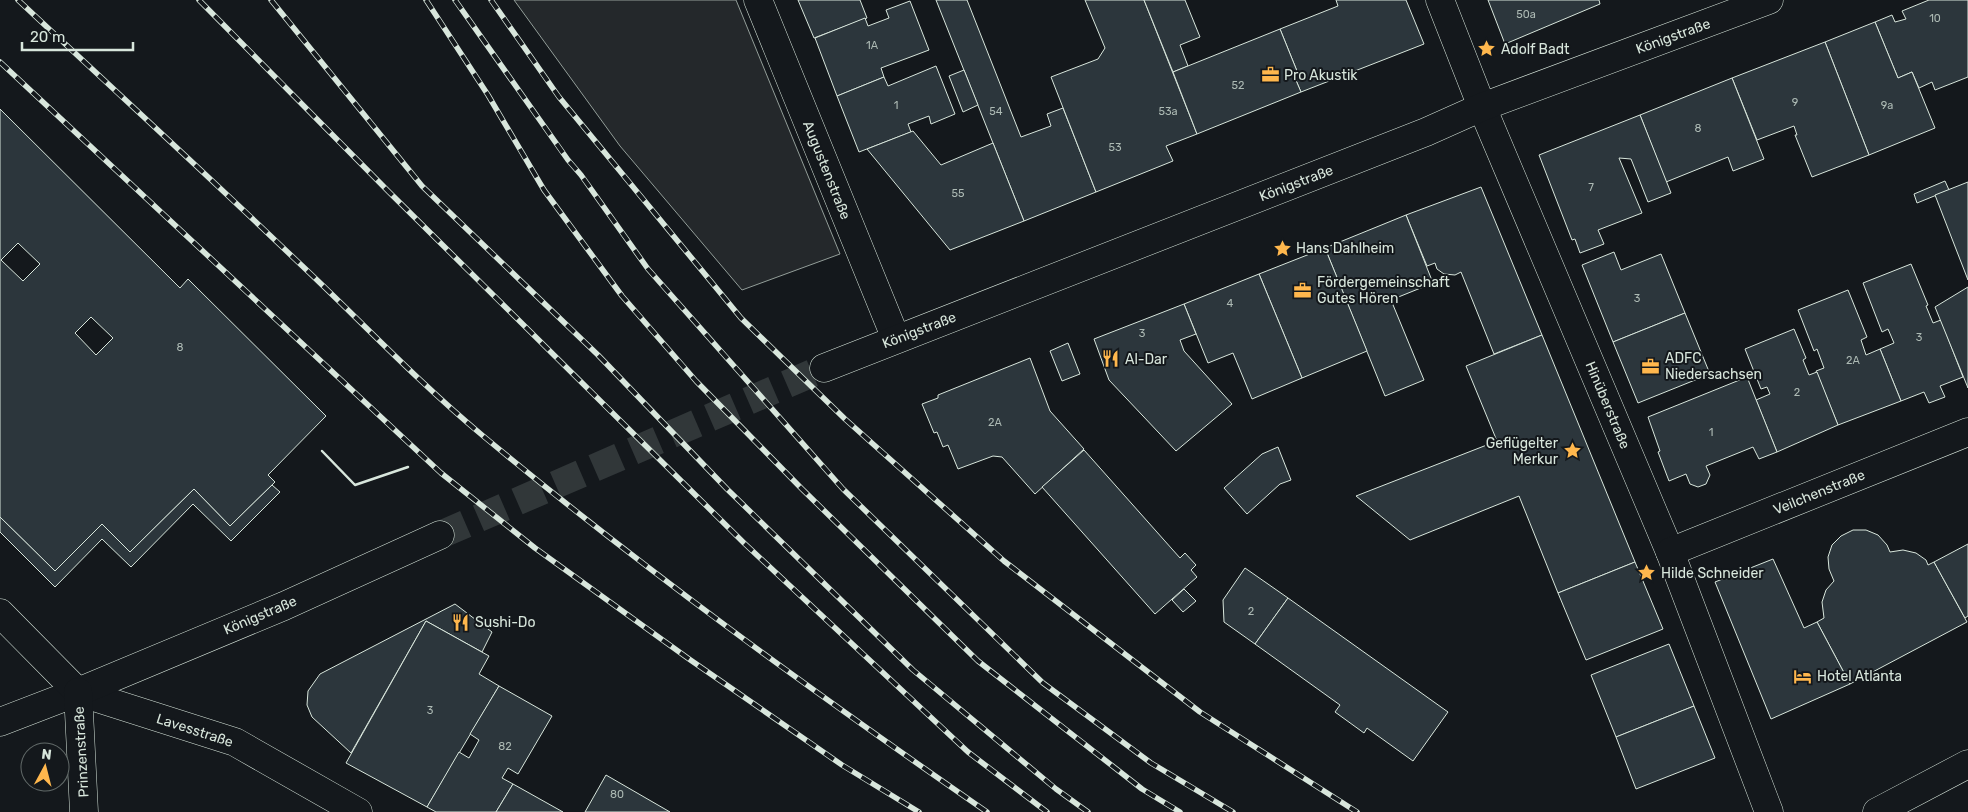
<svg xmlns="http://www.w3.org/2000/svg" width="1968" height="812" font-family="Rubik,sans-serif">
	<rect width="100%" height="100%" fill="#14181c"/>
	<!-- parking -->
	<path fill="#24282b" stroke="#939e99" d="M514 0H736L840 254 742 290 620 146Z"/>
	<!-- building -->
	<g fill="#2c363c" stroke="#d8e6dc" fill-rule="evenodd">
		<path d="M798 0H860L867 18 814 38Z"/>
		<path d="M936 0H967L1021 137 1051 126 1047 114 1063 108 1096 192 1024 221Z"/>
		<path d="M1085 0H1144L1197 134 1166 146 1173 161 1096 192 1051 77 1098 59 1105 48Z"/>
		<path d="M1144 0H1185L1200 37 1180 45 1188 66 1173 72Z"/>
		<path d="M1336 0H1406L1424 44 1301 92 1295 78 1299 76 1280 29 1338 6Z"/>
		<path d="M1488 0H1599L1600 4 1505 44Z"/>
		<path d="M1929 0H1968V77L1935 90 1932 82 1919 88 1912 72 1898 78 1875 22 1892 15 1895 22 1906 19 1902 11Z"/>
		<path d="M910 1 929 50 881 68 884 77 837 96 815 38 865 18 868 26 889 18 886 10Z"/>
		<path d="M1875 22 1898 78 1912 72 1935 128 1869 155 1825 42Z"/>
		<path d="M1280 29 1299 76 1295 78 1301 92 1197 134 1173 72Z"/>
		<path d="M1825 42 1869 155 1812 177 1795 135H1797L1794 126 1757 140 1732 78Z"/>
		<path d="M936 66 955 114 931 124 929 116 908 124 911 132 859 152 837 96 884 77 888 86Z"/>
		<path d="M964 70 978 105 963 112 949 76Z"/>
		<path d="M1732 78 1764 159 1733 171 1728 157 1666 182 1640 115Z"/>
		<path d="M0 109 180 288 188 279 326 416 268 475 275 482 230 526 194 489 130 552 102 524 55 571 0 517ZM18 243 40 264 23 281 1 260ZM91 317 113 338 96 355 75 333Z"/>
		<path d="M1640 115 1671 193 1648 202 1631 159 1619 158 1642 213 1598 230 1604 244 1580 253 1575 239 1572 240 1539 155Z"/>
		<path d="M913 131 941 165 993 143 1024 221 950 250 867 149Z"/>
		<path d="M1945 181 1949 190 1917 203 1914 194Z"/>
		<path d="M1968 182V280L1935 195Z"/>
		<path d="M1481 187 1542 335 1494 354 1461 272 1455 275 1444 274 1437 269 1435 263 1427 266 1406 215Z"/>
		<path d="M1406 215 1433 283 1391 300 1424 380 1385 396 1325 248Z"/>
		<path d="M1325 248 1367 351 1302 378 1259 274Z"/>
		<path d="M1614 252 1621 270 1661 254 1685 313 1613 342 1582 265Z"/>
		<path d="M1911 264 1928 305 1926 306 1933 323 1941 320 1963 377 1940 386 1945 397 1929 403 1924 392 1901 401 1880 349 1894 343 1888 329 1882 332 1863 283Z"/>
		<path d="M1259 274 1302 378 1252 399 1233 353 1208 363 1184 304Z"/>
		<path d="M1968 287V388L1935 307Z"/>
		<path d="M1848 290 1867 337 1861 340 1866 355 1880 349 1901 401 1838 425 1816 371 1824 368 1817 349 1814 351 1798 310Z"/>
		<path d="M1184 304 1196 334 1180 340 1184 351 1232 404 1176 451 1109 380 1094 339Z"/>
		<path d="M1685 313 1710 374 1638 403 1613 342Z"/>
		<path d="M1794 329 1806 358 1803 360 1809 375 1817 372 1838 425 1777 452 1756 400 1770 394 1767 387 1761 389 1745 349Z"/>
		<path d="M1542 335 1635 562 1558 593 1519 496 1410 540 1356 496 1497 441 1466 366Z"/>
		<path d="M1068 343 1080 374 1062 381 1050 351Z"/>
		<path d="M1030 358 1050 411 1084 449 1035 494 1002 457 993 456 958 469 948 445 943 447 937 432 934 433 922 404 938 398V395Z"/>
		<path d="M1747 377 1777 452 1759 459 1753 447 1706 466 1710 475 1706 484 1698 487 1690 484 1686 474 1669 481 1658 452 1660 451 1648 417Z"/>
		<path d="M1278 447 1291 480 1280 484 1247 514 1224 488 1262 454Z"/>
		<path d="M1084 450 1180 558 1185 553 1196 565 1191 570 1197 577 1155 614 1042 487Z"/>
		<path d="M272 485 280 492 231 541 193 504 131 567 102 539 55 587 0 532V517L55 571 102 524 130 552 194 489 230 526Z"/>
		<path d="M1853 530H1866L1878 535 1887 545 1890 552 1903 550 1916 553 1926 560 1928 565 1934 562 1967 622 1850 684 1817 622 1824 618 1822 602 1826 590 1834 581 1829 569 1828 557 1832 545 1841 536Z"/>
		<path d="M1968 544V616L1965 618 1934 562Z"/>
		<path d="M1773 559 1804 628 1817 622 1850 684 1771 719 1715 582Z"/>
		<path d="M1635 562 1663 629 1586 660 1558 593Z"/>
		<path d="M1245 568 1288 598 1255 644 1224 622 1223 600Z"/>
		<path d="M1184 589 1196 601 1183 612 1172 600Z"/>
		<path d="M1288 598 1448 712 1413 761 1367 728 1364 733 1335 712 1340 705 1255 644Z"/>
		<path d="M455 604 492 632 482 652 426 621 351 753 312 717 307 705 308 691 320 674Z"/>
		<path d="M426 621 489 656 479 674 499 686 427 807 346 763Z"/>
		<path d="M1669 644 1694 706 1616 737 1591 675Z"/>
		<path d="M499 686 552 716 518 774 508 768 502 778 513 784 496 812H436L427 807 459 752 469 758 479 740 470 734Z"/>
		<path d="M1694 706 1715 758 1636 789 1616 737Z"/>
		<path d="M606 775 670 812H585Z"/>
		<path d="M513 784 563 812H496Z"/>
	</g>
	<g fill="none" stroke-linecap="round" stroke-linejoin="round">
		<!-- tertiary-tunnel -->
		<path stroke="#313739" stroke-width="28" stroke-dasharray="28 14" stroke-linecap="butt" d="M440 535 824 368"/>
		<defs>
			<g id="minor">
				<path d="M758 0 896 339"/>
				<path d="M1440 0 1482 107 1670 552 1769 812"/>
				<path d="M1670 552 1968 432"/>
				<path d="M0 722 78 692"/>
			</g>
			<g id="tertiary">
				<path d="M824 368 1426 132 1482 107 1769 0"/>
				<path d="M0 613 78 692 235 742 358 812"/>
				<path d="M78 692 284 606 440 535"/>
				<path d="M78 692 84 812"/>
			</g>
			<path id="secondary" d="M1877 812 1968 764"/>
		</defs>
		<!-- minor casing -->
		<use href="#minor" stroke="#d8e6dc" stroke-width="29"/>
		<!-- tertiary casing -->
		<use href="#tertiary" stroke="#d8e6dc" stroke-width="29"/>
		<!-- secondary casing -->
		<use href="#secondary" stroke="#d8e6dc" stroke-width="29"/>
		<!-- minor -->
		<use href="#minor" stroke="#14181c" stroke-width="28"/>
		<!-- tertiary -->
		<use href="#tertiary" stroke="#14181c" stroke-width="28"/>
		<!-- secondary -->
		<use href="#secondary" stroke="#14181c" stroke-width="28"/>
		<defs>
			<g id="rail">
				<path d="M18 0C111 87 205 173 297 261 359 319 417 381 482 435 643 569 815 693 987 812"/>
				<path d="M199 0 389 192 744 543 968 752 1047 812"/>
				<path d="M271 0 422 186 598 355 727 489 913 670 1056 789 1088 812"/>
				<path d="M426 0 488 95 544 190 622 296 696 381 802 489 978 661 1142 789 1180 812"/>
				<path d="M455 0 568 160 581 175 648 269 843 489 1043 683 1151 763 1233 812"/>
				<path d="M491 0 559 97 741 318 845 419 1004 561 1200 712 1357 812"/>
				<path d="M0 62 441 473 535 548 689 659 842 765 919 812"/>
			</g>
		</defs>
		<!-- rail casing -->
		<use href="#rail" stroke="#d8e6dc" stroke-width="5.5"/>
		<!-- rail -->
		<use href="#rail" stroke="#14181c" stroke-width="4" stroke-dasharray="11" stroke-linecap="butt"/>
		<!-- wall -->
		<path stroke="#d8e6dc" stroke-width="2.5" d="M322 451 355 485 408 467"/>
	</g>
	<!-- icons -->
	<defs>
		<symbol id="sight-bare" viewBox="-9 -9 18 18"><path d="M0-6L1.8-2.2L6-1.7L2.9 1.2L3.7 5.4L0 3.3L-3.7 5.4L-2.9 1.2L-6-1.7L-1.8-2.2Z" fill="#ffb74d" stroke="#14181c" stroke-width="2.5" paint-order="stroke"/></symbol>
		<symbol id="office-bare" viewBox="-9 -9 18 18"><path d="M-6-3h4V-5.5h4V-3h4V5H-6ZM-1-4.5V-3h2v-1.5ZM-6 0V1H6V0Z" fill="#ffb74d" stroke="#14181c" stroke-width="2.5" paint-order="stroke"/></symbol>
		<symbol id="restaurant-bare" viewBox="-9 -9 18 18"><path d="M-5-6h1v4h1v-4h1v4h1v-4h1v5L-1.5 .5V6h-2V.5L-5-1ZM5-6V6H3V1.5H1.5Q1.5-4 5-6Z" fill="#ffb74d" stroke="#14181c" stroke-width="2.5" paint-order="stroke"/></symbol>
		<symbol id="hotel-bare" viewBox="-9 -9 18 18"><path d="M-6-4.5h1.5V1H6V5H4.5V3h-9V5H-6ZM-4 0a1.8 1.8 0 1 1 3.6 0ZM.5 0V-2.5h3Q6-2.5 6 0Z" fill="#ffb74d" stroke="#14181c" stroke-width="2.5" paint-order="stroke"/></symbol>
	</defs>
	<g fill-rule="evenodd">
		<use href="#sight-bare" x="1474" y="36" width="25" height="25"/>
		<use href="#office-bare" x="1258" y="62" width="25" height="25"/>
		<use href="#sight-bare" x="1270" y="236" width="25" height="25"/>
		<use href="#office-bare" x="1290" y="278" width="25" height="25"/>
		<use href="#restaurant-bare" x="1098" y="346" width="25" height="25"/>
		<use href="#office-bare" x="1638" y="354" width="25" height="25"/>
		<use href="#sight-bare" x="1560" y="438" width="25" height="25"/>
		<use href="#sight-bare" x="1634" y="560" width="25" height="25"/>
		<use href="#restaurant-bare" x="448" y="610" width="25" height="25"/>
		<use href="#hotel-bare" x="1790" y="664" width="25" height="25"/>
	</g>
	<g text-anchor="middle" stroke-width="4" stroke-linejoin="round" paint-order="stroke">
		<!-- number labels -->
		<g font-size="11" fill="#adbab4">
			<text x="1526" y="18">50a</text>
			<text x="1935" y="22">10</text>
			<text x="872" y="49">1A</text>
			<text x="1238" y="89">52</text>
			<text x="1795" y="106">9</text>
			<text x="896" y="109">1</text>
			<text x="1887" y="109">9a</text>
			<text x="996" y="115">54</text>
			<text x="1168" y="115">53a</text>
			<text x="1698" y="132">8</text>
			<text x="1115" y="151">53</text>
			<text x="1591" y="191">7</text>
			<text x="958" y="197">55</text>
			<text x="1637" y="302">3</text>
			<text x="1230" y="307">4</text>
			<text x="1142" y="337">3</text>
			<text x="1919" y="341">3</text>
			<text x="180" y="351">8</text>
			<text x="1853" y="364">2A</text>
			<text x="1797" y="396">2</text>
			<text x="995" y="426">2A</text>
			<text x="1711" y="436">1</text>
			<text x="1251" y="615">2</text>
			<text x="430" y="714">3</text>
			<text x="505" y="750">82</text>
			<text x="617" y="798">80</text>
		</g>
		<!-- street labels -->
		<g font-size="14" fill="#d8e6dc" stroke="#14181c">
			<text transform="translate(1673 36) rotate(-20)" y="5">Königstraße</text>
			<text transform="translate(827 170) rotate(68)" y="5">Augustenstraße</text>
			<text transform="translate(1296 183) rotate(-21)" y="5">Königstraße</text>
			<text transform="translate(919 330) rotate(-21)" y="5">Königstraße</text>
			<text transform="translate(1608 405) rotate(67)" y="5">Hinüberstraße</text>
			<text transform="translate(1819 492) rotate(-22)" y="5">Veilchenstraße</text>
			<text transform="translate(260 615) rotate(-23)" y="5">Königstraße</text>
			<text transform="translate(195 730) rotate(18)" y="5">Lavesstraße</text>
			<text transform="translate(81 752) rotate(-93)" y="5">Prinzenstraße</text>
		</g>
		<!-- poi labels -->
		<g font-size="14" fill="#d8e6dc" stroke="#14181c" text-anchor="start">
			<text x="1501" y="54">Adolf Badt</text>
			<text x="1284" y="80">Pro Akustik</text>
			<text x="1296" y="253">Hans Dahlheim</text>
			<text x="1317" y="287">Fördergemeinschaft<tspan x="1317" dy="16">Gutes Hören</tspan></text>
			<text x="1665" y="363">ADFC<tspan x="1665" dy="16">Niedersachsen</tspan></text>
			<text x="1125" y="364">Al-Dar</text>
			<text x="1558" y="448" text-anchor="end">Geflügelter<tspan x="1558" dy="16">Merkur</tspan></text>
			<text x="1661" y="578">Hilde Schneider</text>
			<text x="475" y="627">Sushi-Do</text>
			<text x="1817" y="681">Hotel Atlanta</text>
		</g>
	</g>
	<!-- north arrow -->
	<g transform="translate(45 767) rotate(7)"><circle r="24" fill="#14181c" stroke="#626a69"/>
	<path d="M0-4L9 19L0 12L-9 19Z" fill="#ffb74d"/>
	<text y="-8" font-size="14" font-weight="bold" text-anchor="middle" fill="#d8e6dc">N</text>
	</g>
	<!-- scale -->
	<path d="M22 42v8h111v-8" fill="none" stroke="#d8e6dc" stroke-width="2.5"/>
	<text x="30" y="42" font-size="15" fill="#d8e6dc" stroke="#14181c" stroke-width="4" paint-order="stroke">20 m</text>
</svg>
